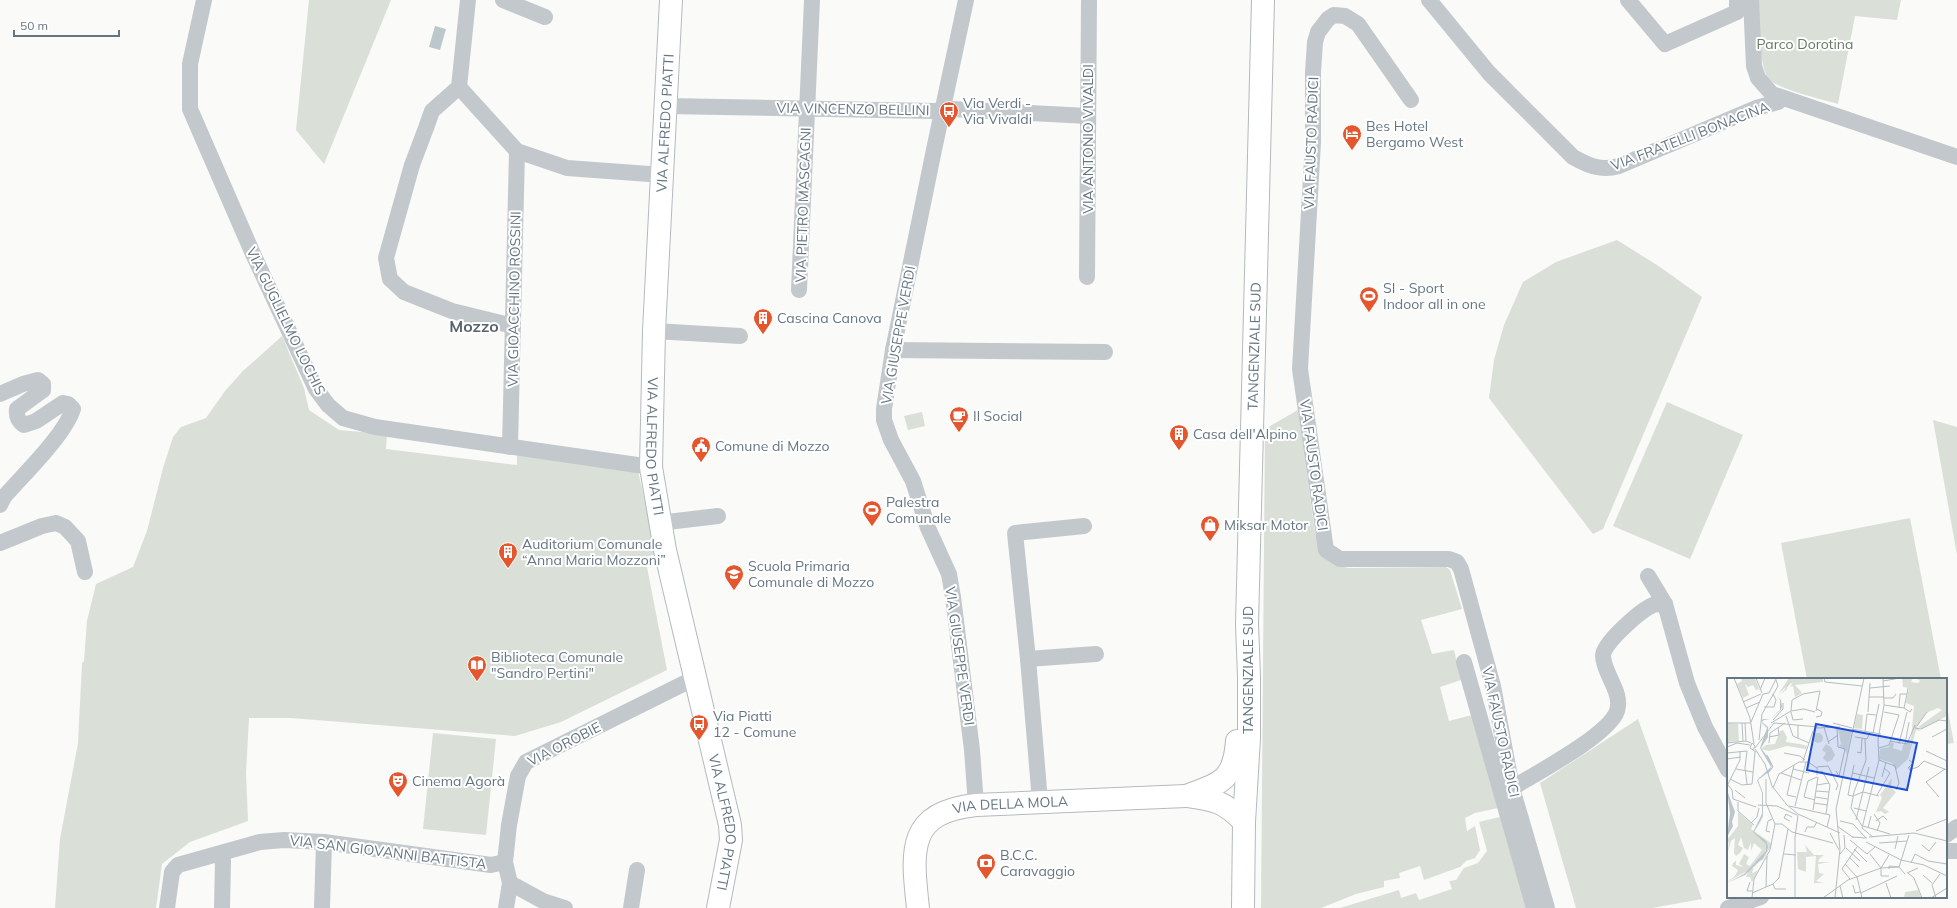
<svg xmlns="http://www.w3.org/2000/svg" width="1957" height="908" font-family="Mulish,sans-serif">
	<rect width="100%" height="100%" fill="#fafaf8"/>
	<!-- green -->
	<g fill="#dadfd7">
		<path d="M309 0H391L324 164 296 130Z"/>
		<path d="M1759 0H1901L1897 20 1855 16 1838 104C1824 100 1777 89 1769 79 1758 65 1759 18 1759 0Z"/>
		<path d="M1617 240 1660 267 1702 297 1603 529 1593 534 1489 398 1494 360 1504 325 1523 282 1556 262Z"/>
		<path d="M282 336 304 388 309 410 339 430 387 434 386 449 517 465V454L638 471 657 554 645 557 667 670 561 722 515 736 291 718H249L246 773 248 821 190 842 162 864 156 908H55L60 839 78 743 82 663 84 661 87 621 96 584 133 567 147 531 163 468 173 437 181 427 206 418 225 391 243 371Z"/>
		<path d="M1667 402 1743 435 1690 559 1613 526Z"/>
		<path d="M1298 410 1315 533C1321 552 1329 564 1349 568L1446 567 1450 570 1462 609 1421 620 1432 654 1454 650 1461 680 1440 687 1449 721 1472 715 1498 808 1475 813 1465 818 1467 831 1475 826 1480 850 1475 858 1466 861 1460 867 1424 880 1420 866 1399 873 1400 878 1384 881V887L1356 894 1321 908H1261L1265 429Z"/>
		<path d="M922 412 925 426 908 430 904 416Z"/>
		<path d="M1933 420 1957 427V555Z"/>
		<path d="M1910 518 1941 679H1807L1781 543Z"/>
		<path d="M1946 702 1954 743 1946 744Z"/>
		<path d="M1638 719 1702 899 1652 908H1576L1540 783Z"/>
		<path d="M433 733 496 739 486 835 423 829Z"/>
		<path d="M1500 817 1527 908H1340L1399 890 1401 898 1416 893 1419 900 1452 889 1449 881 1456 880 1464 868 1478 863 1487 851 1479 822Z"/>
	</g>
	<!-- water -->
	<path fill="#bbc7cb" d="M435 26 446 29 440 50 429 47Z"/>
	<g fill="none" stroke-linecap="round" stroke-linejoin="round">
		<defs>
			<g id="secondary">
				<path id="s1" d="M671 0 654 331 651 467 665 550 730 825 731 840 718 908"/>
				<path id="s2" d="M918 908C912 852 906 812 976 805L1186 796"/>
			</g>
			<g id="highway">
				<path d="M1186 796C1221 783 1234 781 1237 741"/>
				<path d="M1187 796C1215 800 1224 801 1244 822"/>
				<path id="s3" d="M1243 908 1244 822 1249 738V677L1247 624 1263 0"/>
			</g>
		</defs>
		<!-- secondary casing -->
		<use href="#secondary" stroke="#b3babf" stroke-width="24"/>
		<!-- highway casing -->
		<use href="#highway" stroke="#b4b9bd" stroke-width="24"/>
		<!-- street -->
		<g stroke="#c3c8cc" stroke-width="16">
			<path d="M204 0 190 64V109L253 254 316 389 328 405 343 418 375 427 651 467"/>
			<path d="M468 0 459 87 432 111 426 128 412 165 386 258 390 279 404 292 452 311 513 326"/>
			<path d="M503 0 545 17"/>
			<path d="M966 0 935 145 893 350 884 409V420L891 440 913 481 928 528 949 574 953 597 972 750 976 805"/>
			<path d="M1429 0 1489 73 1573 157C1589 166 1601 171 1619 166L1756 108 1778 102 1782 98"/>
			<path d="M1628 0 1665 44 1737 12V0"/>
			<path d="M1751 0 1754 66 1758 78 1772 94 1957 157"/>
			<path d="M459 87 517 151 567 168 663 175"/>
			<path d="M1411 100 1358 24 1345 16 1334 15 1328 19 1318 32 1315 42 1313 72V142L1300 369 1326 550 1340 559H1449L1457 562 1461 569 1493 686 1512 788 1547 908"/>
			<path d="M666 106 934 111 952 109 1088 116"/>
			<path d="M1087 277 1089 0"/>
			<path d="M799 290 812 0"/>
			<path d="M654 331 740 336"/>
			<path d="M893 350 1105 352"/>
			<path d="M0 394 23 384 38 380 43 384V390L17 409C16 416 18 421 24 425L36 421 63 403 68 404 73 409C64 436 24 474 4 497L0 505"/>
			<path d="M510 447 517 151"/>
			<path d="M659 523 718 516"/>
			<path d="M0 543 42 526 56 523 65 527 78 541 85 572"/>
			<path d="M1648 576 1665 604 1687 683 1705 727 1728 770"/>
			<path d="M1028 659 1096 654"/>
			<path d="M1464 662 1534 908"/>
			<path d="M1512 788C1535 774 1609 735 1617 711 1623 692 1604 675 1603 656 1602 644 1641 610 1653 605 1656 604 1661 604 1665 604"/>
			<path d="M1040 801 1028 659 1015 533 1084 526"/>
			<path d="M1946 835 1957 827"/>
			<path d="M1946 851H1957"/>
			<path d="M222 853 223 861 222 908"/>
			<path d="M510 883 543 901 565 908"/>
			<path d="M167 908 172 872 178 865 260 842 284 840 324 842 491 865 505 862"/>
			<path d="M322 908 324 842"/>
			<path d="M506 908 510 883 505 862 509 825 518 776 526 762 695 678"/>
			<path d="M631 908 637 870"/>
			<path d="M1728 908 1761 897"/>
		</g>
		<!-- secondary -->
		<use href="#secondary" stroke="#fff" stroke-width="22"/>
		<!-- highway -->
		<use href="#highway" stroke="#fff" stroke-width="22"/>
	</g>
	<!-- icons -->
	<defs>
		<symbol id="bus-pin" viewBox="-11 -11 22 30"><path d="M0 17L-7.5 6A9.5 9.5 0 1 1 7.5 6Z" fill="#e4572e" stroke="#fff"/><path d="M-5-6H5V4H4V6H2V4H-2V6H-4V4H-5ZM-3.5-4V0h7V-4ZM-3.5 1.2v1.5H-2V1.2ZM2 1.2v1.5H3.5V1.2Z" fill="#fff"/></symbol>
		<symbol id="hotel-pin" viewBox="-11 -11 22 30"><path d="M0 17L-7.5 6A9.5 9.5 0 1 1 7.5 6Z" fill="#e4572e" stroke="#fff"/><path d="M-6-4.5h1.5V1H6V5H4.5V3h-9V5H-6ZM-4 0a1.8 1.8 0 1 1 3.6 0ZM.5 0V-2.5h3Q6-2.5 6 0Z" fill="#fff"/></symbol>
		<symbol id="stadium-pin" viewBox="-11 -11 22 30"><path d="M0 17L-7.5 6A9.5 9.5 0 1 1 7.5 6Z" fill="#e4572e" stroke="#fff"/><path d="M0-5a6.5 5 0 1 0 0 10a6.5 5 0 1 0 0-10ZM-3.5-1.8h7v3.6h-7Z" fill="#fff"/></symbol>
		<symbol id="building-pin" viewBox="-11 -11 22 30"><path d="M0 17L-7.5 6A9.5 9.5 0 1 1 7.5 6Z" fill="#e4572e" stroke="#fff"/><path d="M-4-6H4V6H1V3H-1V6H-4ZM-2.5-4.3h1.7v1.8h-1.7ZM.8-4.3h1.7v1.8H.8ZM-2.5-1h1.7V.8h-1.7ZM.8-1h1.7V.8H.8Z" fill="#fff"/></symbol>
		<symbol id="cafe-pin" viewBox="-11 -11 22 30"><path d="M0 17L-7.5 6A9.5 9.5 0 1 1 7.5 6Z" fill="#e4572e" stroke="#fff"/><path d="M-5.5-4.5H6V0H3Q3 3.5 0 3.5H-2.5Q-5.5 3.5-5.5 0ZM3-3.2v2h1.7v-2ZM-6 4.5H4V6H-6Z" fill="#fff"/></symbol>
		<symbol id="civic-pin" viewBox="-11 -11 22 30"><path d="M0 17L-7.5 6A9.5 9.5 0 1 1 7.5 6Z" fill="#e4572e" stroke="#fff"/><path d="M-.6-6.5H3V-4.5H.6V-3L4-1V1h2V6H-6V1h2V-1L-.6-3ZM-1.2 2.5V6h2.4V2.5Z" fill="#fff"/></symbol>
		<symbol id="shop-pin" viewBox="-11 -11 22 30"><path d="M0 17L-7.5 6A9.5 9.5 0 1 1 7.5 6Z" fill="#e4572e" stroke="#fff"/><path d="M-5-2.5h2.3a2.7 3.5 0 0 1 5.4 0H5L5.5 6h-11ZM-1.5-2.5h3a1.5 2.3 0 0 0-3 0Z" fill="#fff"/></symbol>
		<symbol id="school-pin" viewBox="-11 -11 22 30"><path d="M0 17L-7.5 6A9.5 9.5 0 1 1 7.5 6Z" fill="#e4572e" stroke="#fff"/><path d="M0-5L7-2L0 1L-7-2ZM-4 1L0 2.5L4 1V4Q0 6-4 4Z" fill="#fff"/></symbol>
		<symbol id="library-pin" viewBox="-11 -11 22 30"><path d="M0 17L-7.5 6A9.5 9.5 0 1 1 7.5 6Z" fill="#e4572e" stroke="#fff"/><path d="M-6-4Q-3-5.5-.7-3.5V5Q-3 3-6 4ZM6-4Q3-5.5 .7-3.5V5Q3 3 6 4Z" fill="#fff"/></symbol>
		<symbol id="theatre-pin" viewBox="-11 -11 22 30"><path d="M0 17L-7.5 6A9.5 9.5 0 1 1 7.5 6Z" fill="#e4572e" stroke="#fff"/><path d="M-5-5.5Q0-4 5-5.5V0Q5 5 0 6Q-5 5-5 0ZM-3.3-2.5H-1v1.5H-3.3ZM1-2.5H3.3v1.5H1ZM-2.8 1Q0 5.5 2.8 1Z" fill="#fff"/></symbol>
		<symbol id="bank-pin" viewBox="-11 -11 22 30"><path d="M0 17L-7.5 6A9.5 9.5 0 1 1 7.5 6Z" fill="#e4572e" stroke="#fff"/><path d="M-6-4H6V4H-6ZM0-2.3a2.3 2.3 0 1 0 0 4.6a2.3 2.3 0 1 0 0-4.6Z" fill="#fff"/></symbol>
	</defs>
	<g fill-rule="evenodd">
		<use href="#bus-pin" x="938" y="100" width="22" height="30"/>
		<use href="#hotel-pin" x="1341" y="123" width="22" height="30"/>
		<use href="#stadium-pin" x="1358" y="285" width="22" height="30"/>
		<use href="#building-pin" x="752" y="307" width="22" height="30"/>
		<use href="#cafe-pin" x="948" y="405" width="22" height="30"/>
		<use href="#building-pin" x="1168" y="423" width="22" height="30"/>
		<use href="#civic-pin" x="690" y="435" width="22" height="30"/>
		<use href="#stadium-pin" x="861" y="499" width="22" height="30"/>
		<use href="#shop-pin" x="1199" y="514" width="22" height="30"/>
		<use href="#building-pin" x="497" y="541" width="22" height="30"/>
		<use href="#school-pin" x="723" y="563" width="22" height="30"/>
		<use href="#library-pin" x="466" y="654" width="22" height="30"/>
		<use href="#bus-pin" x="688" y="713" width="22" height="30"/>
		<use href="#theatre-pin" x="387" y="770" width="22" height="30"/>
		<use href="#bank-pin" x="975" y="852" width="22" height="30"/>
	</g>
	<g text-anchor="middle" stroke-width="4" stroke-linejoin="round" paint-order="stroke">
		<!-- park labels -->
		<g font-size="14" fill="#687a64" stroke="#fff">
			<text x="1805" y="49">Parco Dorotina</text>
		</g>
		<!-- poi labels -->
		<g font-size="14" fill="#657683" stroke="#fff" text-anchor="start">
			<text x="963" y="108">Via Verdi -<tspan x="963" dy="16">Via Vivaldi</tspan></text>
			<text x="1366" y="131">Bes Hotel<tspan x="1366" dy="16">Bergamo West</tspan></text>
			<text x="1383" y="293">SI - Sport<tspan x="1383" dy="16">Indoor all in one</tspan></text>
			<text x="777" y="323">Cascina Canova</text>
			<text x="973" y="421">Il Social</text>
			<text x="1193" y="439">Casa dell'Alpino</text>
			<text x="715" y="451">Comune di Mozzo</text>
			<text x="886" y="507">Palestra<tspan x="886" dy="16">Comunale</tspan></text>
			<text x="1224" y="530">Miksar Motor</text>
			<text x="522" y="549">Auditorium Comunale<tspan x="522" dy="16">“Anna Maria Mozzoni”</tspan></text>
			<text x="748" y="571">Scuola Primaria<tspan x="748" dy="16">Comunale di Mozzo</tspan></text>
			<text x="491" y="662">Biblioteca Comunale<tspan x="491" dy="16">"Sandro Pertini"</tspan></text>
			<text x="713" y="721">Via Piatti<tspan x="713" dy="16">12 - Comune</tspan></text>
			<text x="412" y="786">Cinema Agorà</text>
			<text x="1000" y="860">B.C.C.<tspan x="1000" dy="16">Caravaggio</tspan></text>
		</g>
		<!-- street labels -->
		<g font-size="14" fill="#657683" stroke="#fff">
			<text transform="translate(853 109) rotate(1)" y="5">VIA VINCENZO BELLINI</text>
			<text transform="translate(665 123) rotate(-87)" y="5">VIA ALFREDO PIATTI</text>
			<text transform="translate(1690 136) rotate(-21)" y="5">VIA FRATELLI BONACINA</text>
			<text transform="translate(1088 139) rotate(-90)" y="5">VIA ANTONIO VIVALDI</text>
			<text transform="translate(1311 143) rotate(-88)" y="5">VIA FAUSTO RADICI</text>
			<text transform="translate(803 205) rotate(-88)" y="5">VIA PIETRO MASCAGNI</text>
			<text transform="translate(514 299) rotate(-89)" y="5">VIA GIOACCHINO ROSSINI</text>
			<text transform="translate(286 321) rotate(64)" y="5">VIA GUGLIELMO LOCHIS</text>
			<text transform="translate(898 335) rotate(-80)" y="5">VIA GIUSEPPE VERDI</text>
			<text dy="5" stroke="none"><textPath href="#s3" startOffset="562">TANGENZIALE SUD</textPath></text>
			<text dy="5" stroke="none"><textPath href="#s1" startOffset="447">VIA ALFREDO PIATTI</textPath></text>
			<text transform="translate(1314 465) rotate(82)" y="5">VIA FAUSTO RADICI</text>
			<text transform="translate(960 656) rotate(82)" y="5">VIA GIUSEPPE VERDI</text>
			<text transform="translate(1248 670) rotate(-90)" y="5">TANGENZIALE SUD</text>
			<text transform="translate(1501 732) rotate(78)" y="5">VIA FAUSTO RADICI</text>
			<text transform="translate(564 744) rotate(-27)" y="5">VIA OROBIE</text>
			<text dy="5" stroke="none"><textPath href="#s2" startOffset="175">VIA DELLA MOLA</textPath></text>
			<text dy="5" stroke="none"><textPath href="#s1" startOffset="831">VIA ALFREDO PIATTI</textPath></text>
			<text transform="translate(388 852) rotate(7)" y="5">VIA SAN GIOVANNI BATTISTA</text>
		</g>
		<!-- quarter labels -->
		<g font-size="16" font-weight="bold" fill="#57646e" stroke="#fff">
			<text x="474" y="332">Mozzo</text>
		</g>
	</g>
	<!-- overview -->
	<g transform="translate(1727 678)">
		<rect width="220" height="220" fill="#fafaf8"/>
		<path d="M14 0H28L32 11 29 12 26 7 21 9 18 6 22 17 16 20 10 6 15 3ZM62 0H96V4L68 7 75 15 68 19 66 8 63 9 66 4 52 15ZM175 0H186L184 4 191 5 193 3 189 0H220V38L195 51 191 49 215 32 211 30 199 35 190 49 193 53 189 52 181 81 169 92 165 85 152 81 153 71 162 69 164 64 167 65 166 70 175 73 176 67 184 61 187 28 179 25 182 10 176 9ZM130 36 136 37 135 51 127 50ZM0 45 11 46 12 63 0 64ZM111 50 125 52 120 77 118 72 112 68 114 66ZM56 52 60 59 59 64 73 66 80 68 79 71 60 68 42 73 34 71 39 67 48 66 53 53ZM86 60a5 5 0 1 1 10 0a5 5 0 1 1-10 0ZM99 66 104 69 108 77 105 82 100 84 96 80 99 75 95 72ZM165 100 164 110 169 114 156 130 162 134 158 136 154 133 149 134 155 120 153 117ZM11 134 26 147 24 151 45 166 36 182 28 184 22 192 27 190 25 194 26 195 31 192 25 204 23 199H19L22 192 0 204 8 198 11 192 5 188 6 185 9 183V187L17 189 12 186 17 176 22 179 19 186 23 188 35 172 27 165 24 173V164L21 172 17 170 14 159 11 167 16 170 13 175 9 178 7 175 8 160 4 163 1 174 2 164 0 165V162L11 148ZM78 167 87 177H97L92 181 91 184H103L91 186 92 195 97 196 89 203 96 205H87L89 178 79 179V194L71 191 70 174H80ZM191 212 194 219 177 220 178 214Z" fill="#dadfd7"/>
		<path d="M64 0 59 12 50 18 54 22 55 29 54 32 43 41 37 42 35 44 41 49V59L34 70 43 82 45 88 43 93 31 102 36 115V138L33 144 27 154 39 163 41 168 40 173 36 180 18 197 0 205 17 196 39 173V166L26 154 35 136V115L30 102 44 89 33 70 40 50 35 45V42L36 41H43L53 32V22L50 18 58 12ZM0 112 8 134 5 144 6 148 0 159 3 135Z" fill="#bbc7cb"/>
		<path fill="none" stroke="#b5bdc2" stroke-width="1" d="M7 0 23 40 27 66M29 0 35 15M97 0 98 4 135 8M156 3 173 0M143 10 163 8M33 12 38 0M36 16 42 15 49 1M142 19H157M157 20H166L169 16M16 24 34 16M157 27 177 30 183 34 185 31M37 29H47L49 22 46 16M172 29 173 16H180L181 10M19 30 33 24M177 30 180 16M64 33 65 22 76 16 93 13 89 33M64 33 77 31 88 34M64 34 66 42 76 41M141 34 143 5M59 38 66 58 82 65M89 39 94 38 95 34 90 31M46 42 56 31V25M24 44 36 16M0 45H24M15 45 16 63M18 45 19 63M44 45 64 33M106 45 125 50M71 47V61M190 48 200 34M97 49 102 66M89 50 113 49M125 51 154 56M138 54 140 36 149 37M146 55 152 26M42 59 52 57 51 49M128 59 140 61 143 54M205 59 220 51M32 62 35 36 51 8 49 2M163 63 180 66 188 47V50L194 51 212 42 220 43M101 64 111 57M0 65 19 63 24 65M42 65 43 55 58 45M172 66 180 34M178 66 182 44M0 69 10 65 23 67M28 70 47 45 91 49M152 70 162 67 172 37 157 34M28 71 38 86 45 108 60 127 71 136 113 155M26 72 28 68 25 65 23 70 29 74M20 73 18 90 20 106M199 73 220 83M130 74 134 75 135 61M0 75 20 73M57 75 73 78 78 82M40 77 46 89 41 95M0 81 14 79M152 82 168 88 172 105 169 112M182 82 186 85 181 90H184L182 92 191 89 197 83 220 92M76 83 86 53M67 87 60 117 69 119M90 89 101 88 111 107 109 112M9 91 26 94M66 91 82 95M109 93 112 98 118 71 111 69 110 49M54 95 74 102M91 95 95 93 103 107 99 136M126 95 147 100M155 99 159 84M3 101 15 107M39 101V125L48 146M1 107 5 112 6 121 29 129M15 107 25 106 28 74M90 107 102 105M0 108 13 82V73M46 110 52 96 72 84H81L90 90V97M8 112 18 120M89 113 102 114M150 117 163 95 157 90M126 118 121 117 127 87M126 118 136 114 152 118M88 119 101 121M212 119 199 104 218 91M88 122 77 119 81 103 90 99M11 124V133L27 147M87 125 100 127M31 127 50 128 70 137M62 128 103 137 100 149M68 128 79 84M127 130 139 133M86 132 91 99M147 136 153 145 150 153M129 142 142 89M63 143 57 140 59 136 65 139M113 143 126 146 139 160M149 143 156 138 160 142M24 145 30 139 32 130M48 146H55L65 154 106 165M110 148 127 160M135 148 124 130 127 114 139 82 138 61M136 148 163 156M135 150 152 82 151 62 157 27 156 0M135 150 146 159M141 150 144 138M189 153 220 141M43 154 39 153 41 143 45 141M78 154 80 149H87L90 144M103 155 112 172M187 155 220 163M125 159 140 160M142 159 187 155M123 162 140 176 148 169M139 164 174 182 197 187 220 198M152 165 180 163M195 167 202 173 209 164M119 170 133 183M127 171 140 184M168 171 171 158M57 176 69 177M113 176 118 170 117 157M143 176 154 190M122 179 132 189M184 185 188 176 201 183 220 186M118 186 130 199 135 220M172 189 182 157M154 190V198H162M154 190 162 177M162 191V188L172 189 178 196M180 195 191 190M181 195 187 200 195 220M196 197 205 205M123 201 115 191 130 169M23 204 20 213H25M159 205 164 220M46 206 48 211H59M126 207 128 215 133 214M113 208 116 220M39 209 40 178M25 215 46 206 52 200 61 151M134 215 170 198M25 220 27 201 43 172 48 146M68 220V159L71 137M96 220 121 202 154 190 172 189M108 220 113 171 109 131 137 0M204 220 220 210M209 220 205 207 213 196"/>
		<path fill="#1d4ed8" fill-opacity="0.15" stroke="#1d4ed8" stroke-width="2" d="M89 46 190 65 180 112 80 92Z"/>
		<rect width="220" height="220" fill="none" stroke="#657683" stroke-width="2"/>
	</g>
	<!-- scale -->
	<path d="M14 30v6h105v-6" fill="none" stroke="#657683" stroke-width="2"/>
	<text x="20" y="30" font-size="12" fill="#657683" stroke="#ffffff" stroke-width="3" paint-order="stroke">50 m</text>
</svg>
